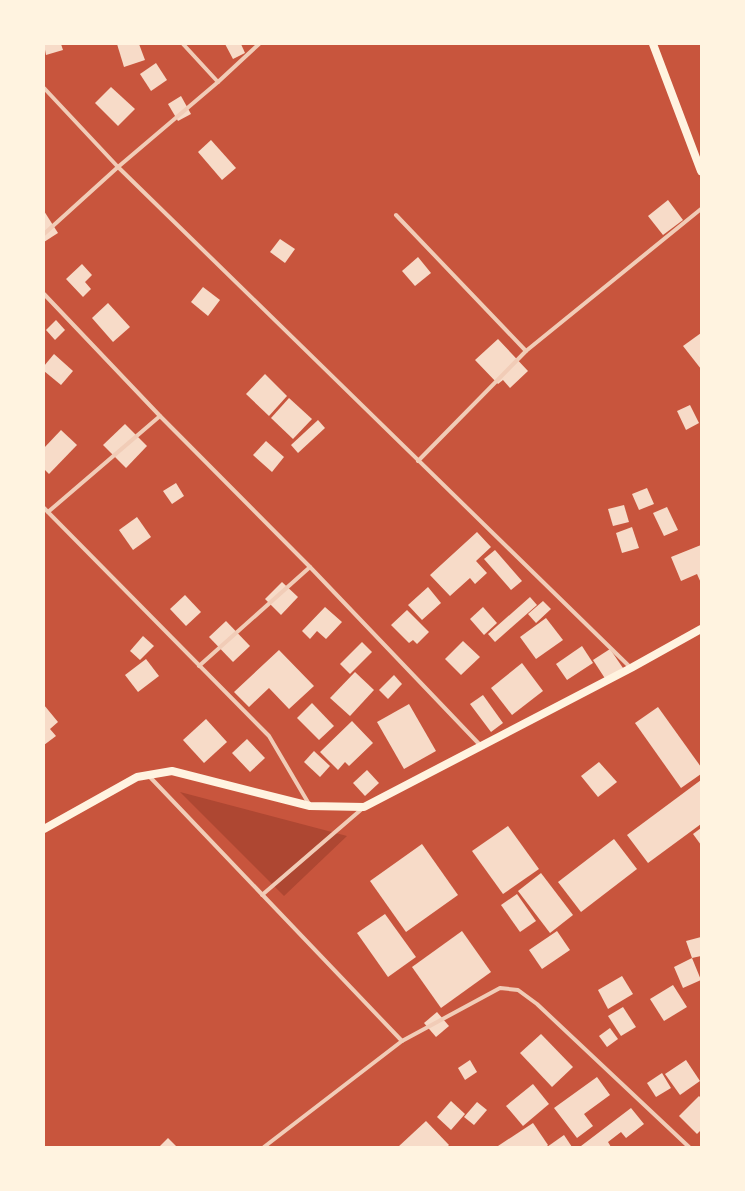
<svg xmlns="http://www.w3.org/2000/svg" width="745" height="1191" font-family="'Fira Sans',sans-serif">
	<rect width="100%" height="100%" fill="#c8553d"/>
	<!-- green -->
	<path fill="#ae4732" d="M180 792 347 836 284 896Z"/>
	<!-- building -->
	<g fill="#f7dbc8">
		<path d="M44 44H61L63 50 46 55Z"/>
		<path d="M117 44H139L145 60 124 67Z"/>
		<path d="M225 44H241L245 53 233 59Z"/>
		<path d="M156 63 167 80 151 91 140 74Z"/>
		<path d="M111 87 135 109 118 126 95 103Z"/>
		<path d="M181 96 191 114 178 121 168 104Z"/>
		<path d="M211 140 236 168 222 180 198 152Z"/>
		<path d="M668 200 683 220 663 235 648 216Z"/>
		<path d="M44 211 58 233 44 242Z"/>
		<path d="M280 239 295 249 285 263 270 252Z"/>
		<path d="M418 257 431 273 415 286 402 271Z"/>
		<path d="M82 264 92 275 85 282 91 289 83 297 66 279Z"/>
		<path d="M203 287 220 300 208 316 191 302Z"/>
		<path d="M108 303 130 327 113 342 92 318Z"/>
		<path d="M56 320 65 330 55 340 46 330Z"/>
		<path d="M701 333V369L683 346Z"/>
		<path d="M498 339 528 371 510 388 503 380 498 384 475 360Z"/>
		<path d="M54 354 73 371 61 385 44 371V366Z"/>
		<path d="M265 374 287 396 269 416 246 394Z"/>
		<path d="M289 398 312 419 293 439 271 418Z"/>
		<path d="M690 405 699 423 686 430 677 411Z"/>
		<path d="M318 420 325 428 298 453 291 445Z"/>
		<path d="M125 424 147 446 126 468 103 445Z"/>
		<path d="M61 430 77 445 49 474 44 469V448Z"/>
		<path d="M266 441 284 457 272 472 253 455Z"/>
		<path d="M176 483 184 496 172 504 163 491Z"/>
		<path d="M647 488 654 504 639 510 632 494Z"/>
		<path d="M624 505 629 522 613 526 608 509Z"/>
		<path d="M667 507 678 530 664 536 653 513Z"/>
		<path d="M137 517 151 537 133 550 119 530Z"/>
		<path d="M632 527 639 548 622 553 616 533Z"/>
		<path d="M477 532 491 547 476 561 487 573 475 584 470 578 450 596 430 575Z"/>
		<path d="M701 545V583L697 574 681 581 671 557Z"/>
		<path d="M495 550 522 581 511 590 484 559Z"/>
		<path d="M282 582 298 597 281 615 265 599Z"/>
		<path d="M428 587 441 603 422 620 408 605Z"/>
		<path d="M185 595 201 612 186 626 170 609Z"/>
		<path d="M530 597 537 605 495 642 488 634Z"/>
		<path d="M543 601 551 609 536 623 528 614Z"/>
		<path d="M325 607 342 622 326 639 317 631 310 639 302 631Z"/>
		<path d="M483 607 497 623 484 635 470 619Z"/>
		<path d="M407 610 429 632 417 644 413 640 409 643 391 625Z"/>
		<path d="M546 618 563 640 536 659 520 637Z"/>
		<path d="M226 621 250 646 233 662 209 637Z"/>
		<path d="M143 636 154 646 140 660 130 651Z"/>
		<path d="M463 641 480 657 461 675 445 659Z"/>
		<path d="M362 642 372 652 350 674 340 664Z"/>
		<path d="M582 646 593 663 567 680 556 664Z"/>
		<path d="M610 649 623 668 606 680 593 660Z"/>
		<path d="M279 650 314 686 289 709 269 688 249 707 234 692Z"/>
		<path d="M146 659 159 676 138 692 125 675Z"/>
		<path d="M522 663 543 691 512 715 491 688Z"/>
		<path d="M355 672 374 690 350 716 330 698Z"/>
		<path d="M394 675 402 684 388 699 379 690Z"/>
		<path d="M483 695 503 723 491 732 470 704Z"/>
		<path d="M312 703 334 726 319 740 297 718Z"/>
		<path d="M409 704 436 751 404 769 377 722Z"/>
		<path d="M44 705 58 722 50 729 56 736 44 745Z"/>
		<path d="M658 707 701 767V774L681 788 635 723Z"/>
		<path d="M206 719 227 742 204 763 183 740Z"/>
		<path d="M352 721 373 743 349 766 345 762 338 770 320 752Z"/>
		<path d="M247 739 265 758 250 772 232 753Z"/>
		<path d="M314 751 330 766 320 777 304 762Z"/>
		<path d="M599 762 617 782 598 797 581 776Z"/>
		<path d="M367 770 379 783 365 796 353 783Z"/>
		<path d="M701 780V824L648 863 627 835Z"/>
		<path d="M508 826 539 869 503 894 472 851Z"/>
		<path d="M701 828V845L693 834Z"/>
		<path d="M614 839 637 869 581 912 558 882Z"/>
		<path d="M422 844 458 895 406 932 370 881Z"/>
		<path d="M541 873 573 915 550 933 518 891Z"/>
		<path d="M517 894 536 921 520 932 501 905Z"/>
		<path d="M385 914 416 957 388 977 357 933Z"/>
		<path d="M462 931 491 972 441 1008 412 967Z"/>
		<path d="M557 931 570 950 542 969 529 950Z"/>
		<path d="M701 937V956L692 958 701 980 683 988 674 967 692 958 686 941Z"/>
		<path d="M622 976 633 994 608 1009 598 990Z"/>
		<path d="M673 985 687 1007 664 1021 650 999Z"/>
		<path d="M623 1007 636 1027 621 1036 608 1016Z"/>
		<path d="M437 1012 449 1026 436 1037 424 1023Z"/>
		<path d="M610 1028 618 1039 607 1047 599 1036Z"/>
		<path d="M541 1034 573 1067 552 1087 520 1053Z"/>
		<path d="M470 1060 477 1072 465 1080 458 1068Z"/>
		<path d="M686 1060 700 1081 680 1095 665 1074Z"/>
		<path d="M662 1073 671 1088 656 1097 647 1083Z"/>
		<path d="M597 1077 610 1095 584 1114 593 1126 577 1138 554 1108Z"/>
		<path d="M533 1084 549 1104 523 1126 506 1106Z"/>
		<path d="M699 1096 701 1098V1130L697 1134 679 1116Z"/>
		<path d="M451 1101 465 1114 451 1130 437 1117Z"/>
		<path d="M477 1102 487 1110 474 1125 464 1117Z"/>
		<path d="M631 1108 644 1124 626 1138 621 1132 608 1142 611 1147 581 1146Z"/>
		<path d="M426 1121 449 1145 447 1147H398Z"/>
		<path d="M533 1123 548 1145 546 1147H499L498 1146Z"/>
		<path d="M564 1135 572 1147H547Z"/>
		<path d="M168 1138 177 1147H159Z"/>
	</g>
	<g fill="none" stroke-linecap="round" stroke-linejoin="round">
		<!-- minor -->
		<g stroke="#f1ccb7" stroke-width="4">
			<path d="M183 44 218 82"/>
			<path d="M44 88 118 167 631 668"/>
			<path d="M396 215 526 351"/>
			<path d="M44 234 118 167 218 82 259 44"/>
			<path d="M44 294 160 416 310 567 481 746"/>
			<path d="M418 461 526 351 701 209"/>
			<path d="M44 508 269 736 309 804"/>
			<path d="M48 512 160 416"/>
			<path d="M199 666 310 567"/>
			<path d="M148 775 402 1041"/>
			<path d="M262 895 363 808"/>
			<path d="M264 1147 402 1041 500 988 518 990 537 1004 689 1147"/>
		</g>
		<!-- secondary -->
		<g stroke="#fff3e0" stroke-width="8">
			<path d="M653 44 701 171"/>
			<path d="M44 829 137 777 172 771 310 806 364 807 631 668 701 629"/>
		</g>
	</g>
	<!-- border -->
	<rect width="745" height="1191" fill="none" stroke="#fff3e0" stroke-width="90"/>
</svg>
